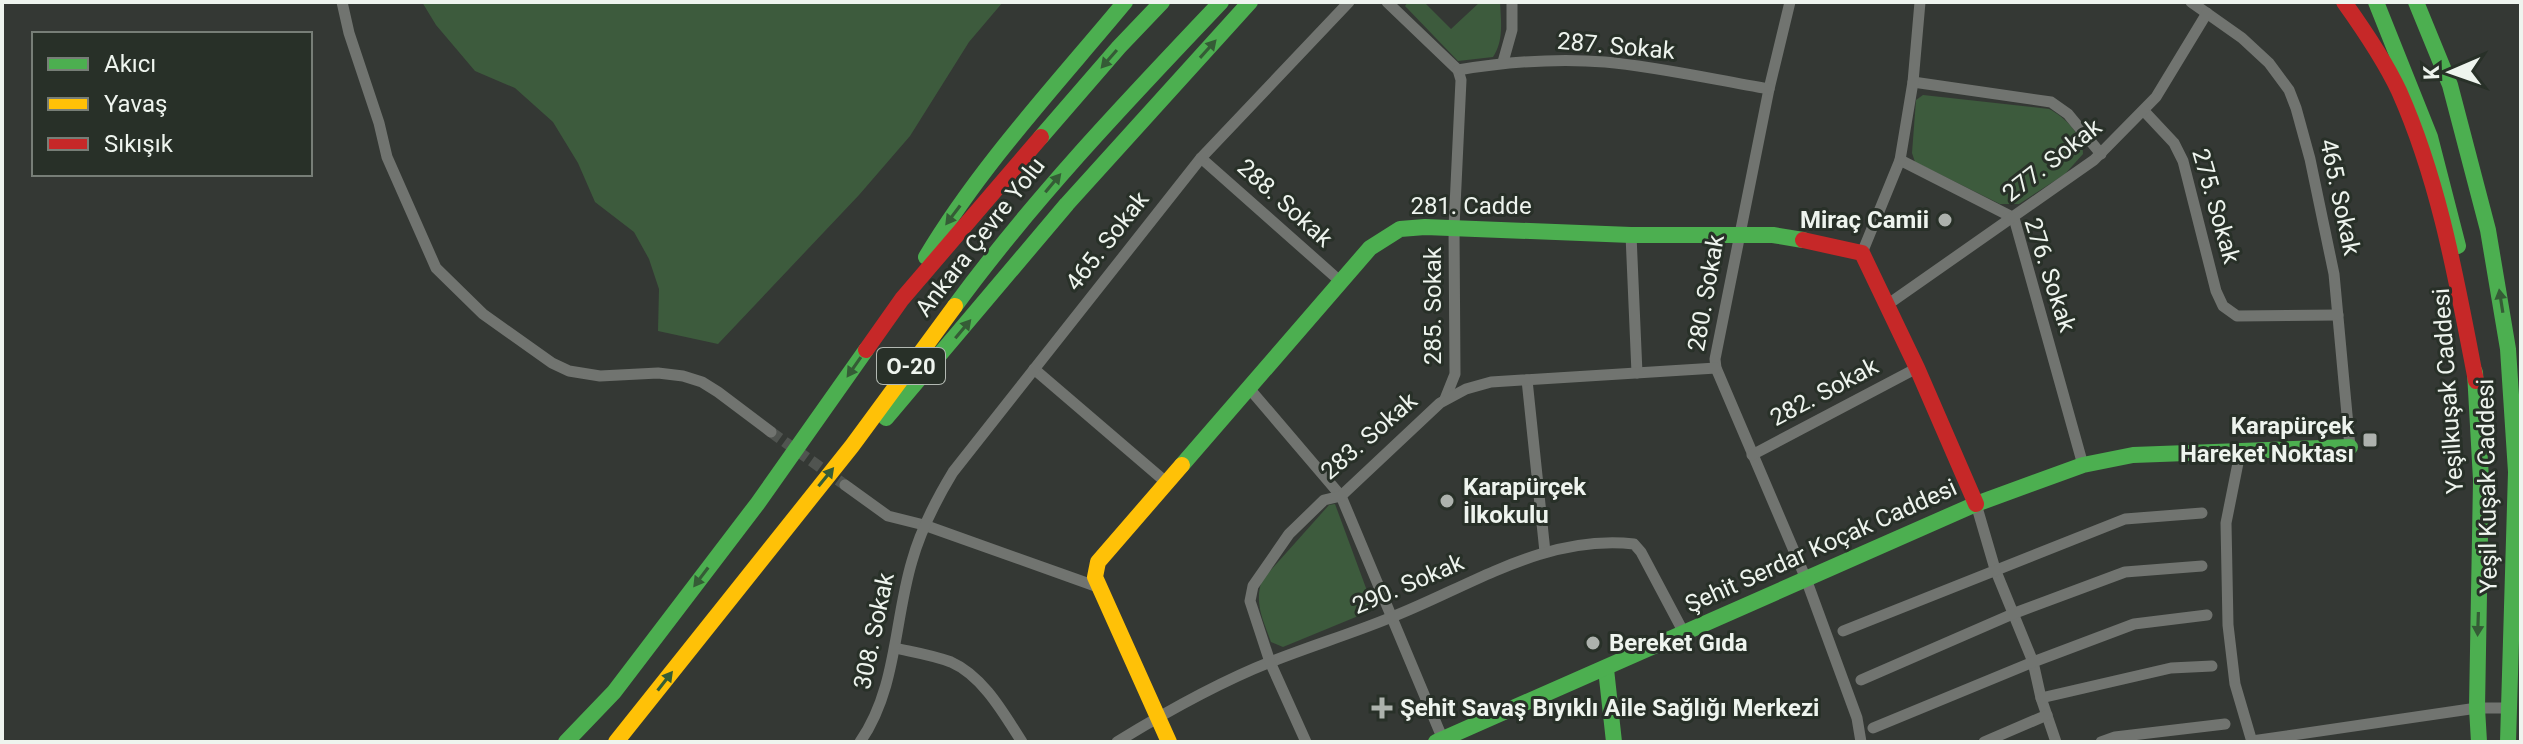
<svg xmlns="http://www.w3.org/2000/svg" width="2523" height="744" font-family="Roboto,sans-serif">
	<rect width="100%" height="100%" fill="#343834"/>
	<!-- green -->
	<g fill="#3d5b3d">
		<path d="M422 2H1003L969 42 910 136 859 195 718 344 658 331 659 289 649 259 634 232 595 202 578 163 553 122 515 88 475 71 436 25Z"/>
		<path d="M1408 2H1424L1451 29 1480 2H1500C1501 21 1504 41 1493 57L1458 61 1405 6Z"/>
		<path d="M1923 95 2049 109C2065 117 2083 135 2083 154L2065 174 2019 204H2000L1915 162 1912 153 1916 100Z"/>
		<path d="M1335 504 1373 607 1368 612 1283 647 1271 642C1263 620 1254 603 1262 580L1329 505Z"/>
	</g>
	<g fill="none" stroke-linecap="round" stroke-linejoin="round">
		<!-- street-tunnel -->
		<path stroke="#505450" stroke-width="11" stroke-dasharray="11 5.5" stroke-linecap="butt" d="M771 432 845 485"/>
		<!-- street -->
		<g stroke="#717470" stroke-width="11">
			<path d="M342 2 349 33 379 123 387 157 436 268 483 314 552 363 569 371 600 376 658 373 683 376 702 382 718 392 771 432"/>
			<path d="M1387 2 1458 70 1461 80 1454 227 1455 374 1445 399"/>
			<path d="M1790 2 1769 89 1715 359 1716 368 1806 579 1857 718 1861 742"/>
			<path d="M2191 2 2242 38 2269 63 2289 90 2296 108 2310 159 2334 274 2350 447"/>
			<path d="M1503 62 1512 30V2"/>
			<path d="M1458 70C1506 62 1556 58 1605 62 1660 67 1715 80 1769 89"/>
			<path d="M1913 82 2051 102 2068 114 2101 154"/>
			<path d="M2144 111 2174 143 2183 161 2216 291 2223 306 2237 316 2338 315"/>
			<path d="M1201 158 1341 282"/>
			<path d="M1900 160 2014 218 2083 465"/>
			<path d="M1631 235 1637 373"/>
			<path d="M1862 253 1900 160 1913 82 1920 2"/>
			<path d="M1887 305 2094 160 2156 97 2207 13"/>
			<path d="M1034 369 1167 483"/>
			<path d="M1527 380 1545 552"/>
			<path d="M1248 387 1341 496 1444 742"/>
			<path d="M2240 453 2226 523 2228 625 2235 684 2252 742"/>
			<path d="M1752 455 1917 368"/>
			<path d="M845 485 888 516 924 525 1098 587"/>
			<path d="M1976 504 1995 569 2033 662 2041 698 2056 742"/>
			<path d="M1843 631 2125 519 2202 513"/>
			<path d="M895 648C913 652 933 655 951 662 983 676 1004 714 1022 742"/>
			<path d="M1861 680 2015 613 2125 572 2202 566"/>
			<path d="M2041 698 2171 668 2212 666"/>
			<path d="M1873 728 2033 662 2134 624 2207 615"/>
			<path d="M2252 741 2477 708H2509"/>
			<path d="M860 742C897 689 894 621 912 561 921 529 936 500 953 472L1201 158 1349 2"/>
			<path d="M1117 742C1166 712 1219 682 1273 661 1311 646 1350 634 1387 619 1468 588 1543 534 1634 544L1641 552 1684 633"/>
			<path d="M1306 742 1270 662 1250 601 1253 586 1289 534 1324 500 1341 496 1440 403 1466 389 1491 382 1716 368"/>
			<path d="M1984 742 2047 715"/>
			<path d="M2101 742 2115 737 2225 724"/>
		</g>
		<!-- fast -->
		<g stroke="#4caf50" stroke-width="16">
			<path d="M2376 2 2430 137 2458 246"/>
			<path d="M2416 2 2450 85 2488 230 2508 349 2516 472 2508 742"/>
			<path d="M1041 137 1119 47 1162 2"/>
			<path d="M926 257C981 165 1057 84 1125 2"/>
			<path d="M955 306C1035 197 1128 100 1221 2"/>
			<path d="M2475 372 2481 480 2477 708 2479 742"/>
			<path d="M886 418 1067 204 1250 2"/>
			<path d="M1182 465 1370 248 1400 229 1425 227 1631 235H1773L1803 240"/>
			<path d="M1606 669 1614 742"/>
			<path d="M566 742 614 692 758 503 866 350"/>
			<path d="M1436 742 1976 504 2083 465 2133 455 2350 447"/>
		</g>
		<!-- slow -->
		<g stroke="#ffc107" stroke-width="16">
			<path d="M616 742 852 446 955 306"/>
			<path d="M1169 742 1095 577 1098 562 1182 465"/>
		</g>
		<!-- jam -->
		<g stroke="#c62828" stroke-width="16">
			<path d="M2344 2C2364 30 2384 59 2399 91 2440 183 2457 283 2476 381"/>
			<path d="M1803 240 1862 253 1917 368 1976 504"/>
			<path d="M866 350 902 299 1041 137"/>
		</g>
	</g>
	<!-- one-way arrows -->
	<defs><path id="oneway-solid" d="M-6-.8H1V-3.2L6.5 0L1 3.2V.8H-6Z" transform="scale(2)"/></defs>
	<g fill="#355c36">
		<use href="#oneway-solid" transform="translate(1208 49) rotate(-48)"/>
		<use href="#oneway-solid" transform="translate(1109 59) rotate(131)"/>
		<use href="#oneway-solid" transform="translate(1053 183) rotate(-50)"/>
		<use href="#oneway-solid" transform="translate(953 215) rotate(127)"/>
		<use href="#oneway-solid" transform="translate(2501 301) rotate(-99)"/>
		<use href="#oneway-solid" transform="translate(963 329) rotate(-50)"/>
		<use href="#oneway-solid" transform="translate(854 367) rotate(125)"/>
		<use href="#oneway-solid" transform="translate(826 477) rotate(-51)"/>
		<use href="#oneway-solid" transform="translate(701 577) rotate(127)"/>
		<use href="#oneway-solid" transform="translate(2478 624) rotate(92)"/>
		<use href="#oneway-solid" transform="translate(665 681) rotate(-52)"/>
	</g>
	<!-- markers -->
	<g fill="#adb2ad" stroke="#283028" stroke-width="3">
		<circle cx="1945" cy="220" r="8"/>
		<rect x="2362" y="432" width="16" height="16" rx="4"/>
		<circle cx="1447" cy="501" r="8"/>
		<circle cx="1593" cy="643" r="8"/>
		<path d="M1378 696h8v8h8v8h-8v8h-8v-8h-8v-8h8z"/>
	</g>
	<g text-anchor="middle" stroke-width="6" stroke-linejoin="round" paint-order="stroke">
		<!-- shield labels -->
		<rect fill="#283028" stroke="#b3b9b3" stroke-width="2" x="877" y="348" width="68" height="36" rx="6"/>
		<g font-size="22" font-weight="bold" fill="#eef4ee">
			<text x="911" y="374">O-20</text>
		</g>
		<!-- street labels -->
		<g font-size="24" fill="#eef4ee" stroke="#283028">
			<text transform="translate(1616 46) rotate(5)" y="8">287. Sokak</text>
			<text transform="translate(2052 160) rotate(-38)" y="8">277. Sokak</text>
			<text transform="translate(2340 197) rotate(78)" y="8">465. Sokak</text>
			<text transform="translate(1285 203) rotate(42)" y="8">288. Sokak</text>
			<text x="1471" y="214">281. Cadde</text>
			<text transform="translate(2216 206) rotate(74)" y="8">275. Sokak</text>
			<text transform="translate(980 237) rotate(-52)" y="8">Ankara Çevre Yolu</text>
			<text transform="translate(1107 241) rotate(-52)" y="8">465. Sokak</text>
			<text transform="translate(2050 275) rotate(72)" y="8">276. Sokak</text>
			<text transform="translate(1706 293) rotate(-80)" y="8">280. Sokak</text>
			<text transform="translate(1433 306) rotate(-90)" y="8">285. Sokak</text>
			<text transform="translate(2448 391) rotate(-94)" y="8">Yeşilkuşak Caddesi</text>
			<text transform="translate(1824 392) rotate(-28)" y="8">282. Sokak</text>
			<text transform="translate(1369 436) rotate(-41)" y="8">283. Sokak</text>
			<text transform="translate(2487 486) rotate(-91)" y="8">Yeşil Kuşak Caddesi</text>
			<text transform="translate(1821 546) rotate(-24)" y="8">Şehit Serdar Koçak Caddesi</text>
			<text transform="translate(1408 584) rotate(-23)" y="8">290. Sokak</text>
			<text transform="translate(874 631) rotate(-78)" y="8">308. Sokak</text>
		</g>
		<!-- poi labels -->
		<g font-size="24" font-weight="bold" fill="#eef4ee" stroke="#283028" text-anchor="start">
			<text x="1929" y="228" text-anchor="end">Miraç Camii</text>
			<text x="2354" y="434" text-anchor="end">Karapürçek<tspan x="2354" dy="28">Hareket Noktası</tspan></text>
			<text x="1463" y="495">Karapürçek<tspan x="1463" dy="28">İlkokulu</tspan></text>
			<text x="1609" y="651">Bereket Gıda</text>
			<text x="1400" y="716">Şehit Savaş Bıyıklı Aile Sağlığı Merkezi</text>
		</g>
	</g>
	<!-- border -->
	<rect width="2523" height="744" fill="none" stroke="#eef4ee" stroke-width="8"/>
	<!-- legend -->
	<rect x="32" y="32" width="280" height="144" fill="#283028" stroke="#777e77" stroke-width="2"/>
	<rect x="48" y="58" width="40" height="12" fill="#4caf50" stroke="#777e77" stroke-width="2"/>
	<text x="104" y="72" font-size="24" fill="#eef4ee">Akıcı</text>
	<rect x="48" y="98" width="40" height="12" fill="#ffc107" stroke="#777e77" stroke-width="2"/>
	<text x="104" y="112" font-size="24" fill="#eef4ee">Yavaş</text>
	<rect x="48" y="138" width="40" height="12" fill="#c62828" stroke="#777e77" stroke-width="2"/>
	<text x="104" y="152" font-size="24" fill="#eef4ee">Sıkışık</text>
	<!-- north arrow -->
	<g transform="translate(2451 72) rotate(268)" stroke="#283028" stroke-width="6" paint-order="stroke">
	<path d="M0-6L14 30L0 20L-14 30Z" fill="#eef4ee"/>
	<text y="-12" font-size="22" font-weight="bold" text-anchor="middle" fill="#eef4ee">K</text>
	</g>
</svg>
